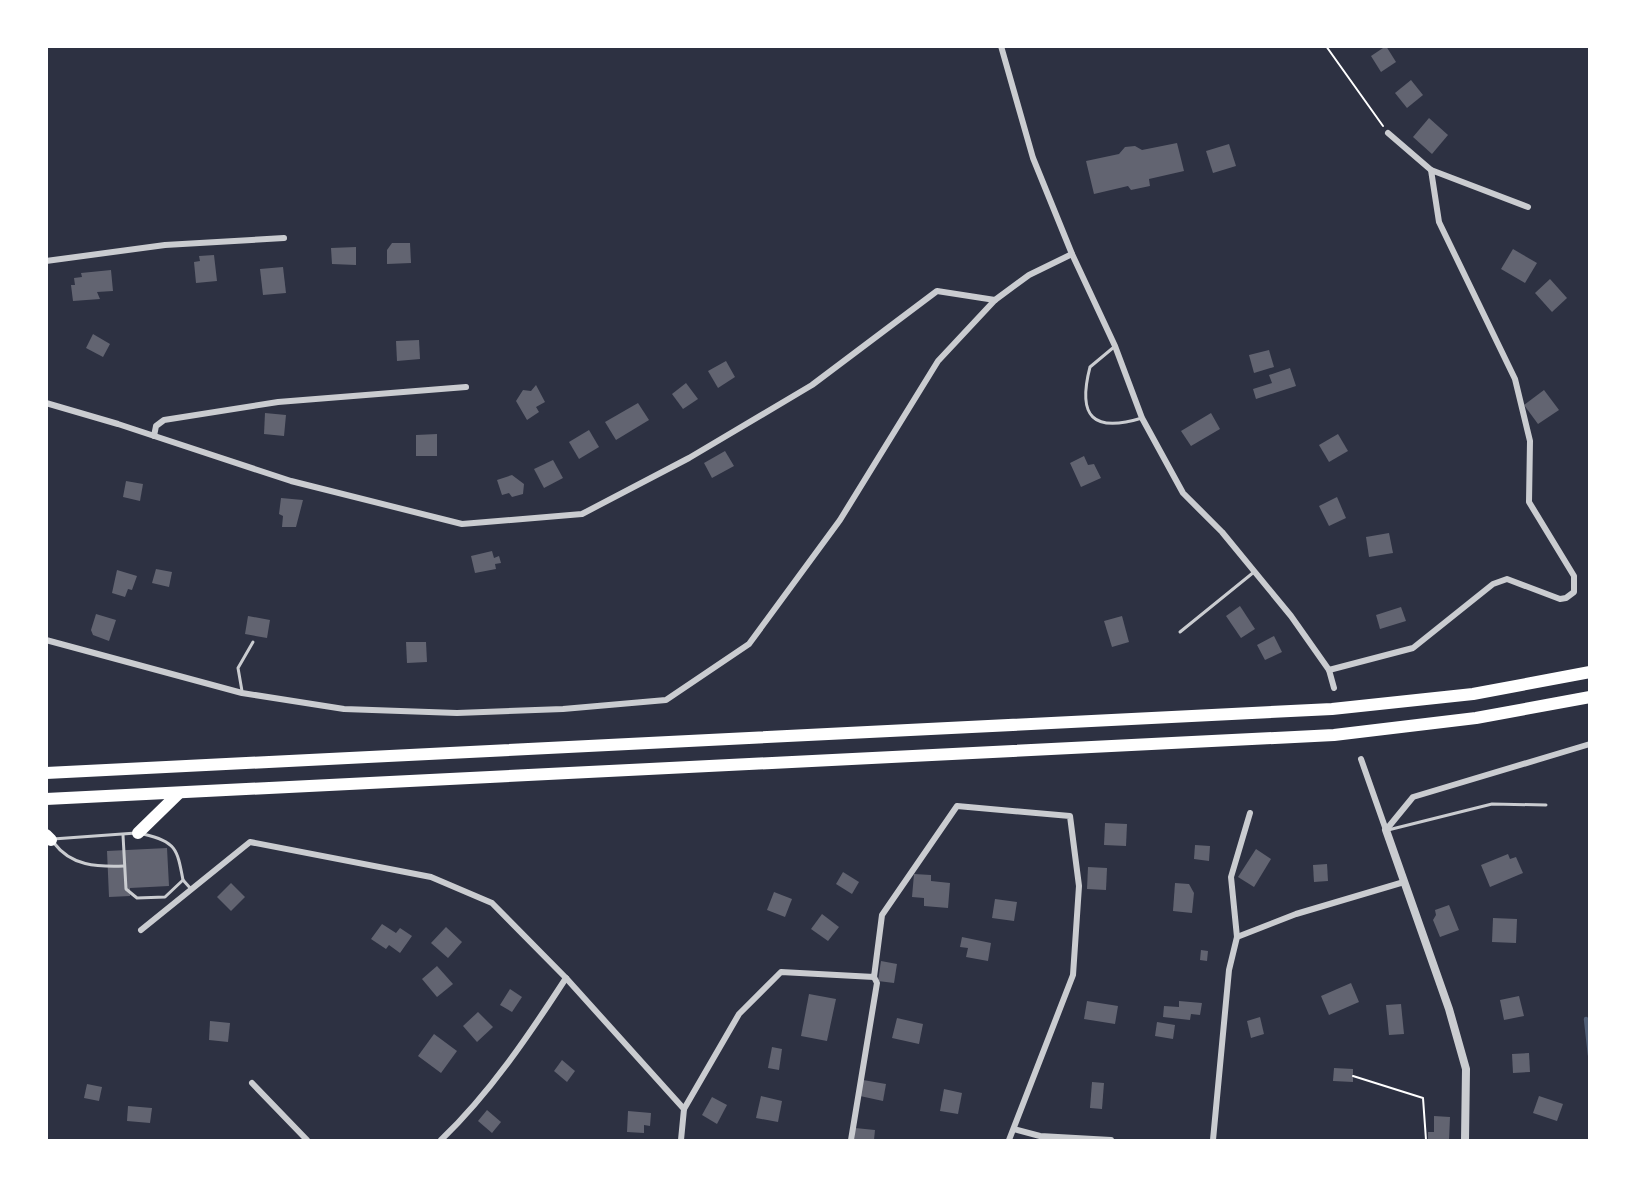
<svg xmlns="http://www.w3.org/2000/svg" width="1636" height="1187" font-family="'Roboto Serif',serif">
	<rect width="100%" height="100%" fill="#2d3142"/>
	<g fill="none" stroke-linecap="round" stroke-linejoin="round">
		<!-- stream -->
		<path stroke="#4f5d75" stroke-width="4.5" d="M1586 1019 1590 1055"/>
	</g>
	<!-- building -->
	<g fill="#626471">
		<path d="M1386 46 1396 62 1381 72 1371 56Z"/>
		<path d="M1411 80 1423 95 1407 108 1395 93Z"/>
		<path d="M1429 118 1448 135 1432 154 1413 137Z"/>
		<path d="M1177 143 1184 171 1149 179 1150 186 1131 190 1128 186 1094 194 1086 161 1119 154 1125 147 1135 146 1142 150Z"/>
		<path d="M1229 144 1236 166 1213 173 1206 151Z"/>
		<path d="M392 243H410L411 263 387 264V250Z"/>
		<path d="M356 247V265L332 264 331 248Z"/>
		<path d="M1513 249 1537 263 1525 283 1501 269Z"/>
		<path d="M214 255 217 281 196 283 194 262 200 261 199 256Z"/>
		<path d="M283 267 286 293 263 295 260 269Z"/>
		<path d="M111 270 113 291 97 292 100 299 73 301 71 285H75L74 278 82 277 81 273Z"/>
		<path d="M1550 279 1567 298 1552 312 1535 293Z"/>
		<path d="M93 334 110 344 103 357 86 348Z"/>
		<path d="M419 340 420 359 397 361 396 341Z"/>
		<path d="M1269 350 1274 367 1254 373 1249 355Z"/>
		<path d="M726 361 735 377 718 388 708 371Z"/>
		<path d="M1290 368 1296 386 1256 399 1253 389 1272 383 1269 375Z"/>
		<path d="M686 383 698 399 683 409 672 394Z"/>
		<path d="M536 385 545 402 536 407 539 412 527 420 516 401 523 390 531 391Z"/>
		<path d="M1544 390 1559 410 1538 424 1524 405Z"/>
		<path d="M638 403 649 420 616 440 605 422Z"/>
		<path d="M265 413 286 415 284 436 264 434Z"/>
		<path d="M1211 413 1220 429 1191 446 1181 431Z"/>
		<path d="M589 430 599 447 579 459 569 442Z"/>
		<path d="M437 434V456H416V435Z"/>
		<path d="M1338 434 1348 451 1329 462 1319 445Z"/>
		<path d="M725 451 734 466 712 478 704 463Z"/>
		<path d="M1084 456 1088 465 1094 464 1101 478 1081 487 1070 463Z"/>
		<path d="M553 460 563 478 544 488 534 469Z"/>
		<path d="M512 475 524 484 523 494 512 497 509 493 502 495 497 480Z"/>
		<path d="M126 481 143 484 140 501 123 497Z"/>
		<path d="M1337 497 1346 518 1329 526 1319 506Z"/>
		<path d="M281 498 303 500 296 527H282L283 516 279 514Z"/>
		<path d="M1389 533 1393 553 1369 557 1366 537Z"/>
		<path d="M492 551 494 558 499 556 501 563 495 564 496 569 475 573 471 556Z"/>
		<path d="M156 569 172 572 169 587 152 583Z"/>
		<path d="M117 570 137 576 132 590 128 589 125 597 112 593Z"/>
		<path d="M1240 606 1255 629 1241 638 1226 616Z"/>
		<path d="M1401 607 1406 621 1380 629 1376 615Z"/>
		<path d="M96 614 116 620 109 641 93 635 91 630Z"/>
		<path d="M248 616 270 620 267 638 245 634Z"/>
		<path d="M1122 616 1129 642 1112 647 1104 621Z"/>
		<path d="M1274 636 1282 652 1265 660 1257 645Z"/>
		<path d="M406 642H426L427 662 407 663Z"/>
		<path d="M1105 823 1127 824 1126 846 1104 845Z"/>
		<path d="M1195 845 1210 846 1209 861 1194 859Z"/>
		<path d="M167 848 169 886 130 888V896L109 897 107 851Z"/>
		<path d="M1256 849 1271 859 1254 887 1238 877Z"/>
		<path d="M1508 854 1510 859 1516 857 1523 873 1490 887 1481 865Z"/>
		<path d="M1327 864 1328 881 1314 882 1313 865Z"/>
		<path d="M1088 867 1107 868 1106 890 1087 889Z"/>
		<path d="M843 872 859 882 852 894 836 884Z"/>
		<path d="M914 874 931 875V881L950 883 948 908 924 906V898L912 897Z"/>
		<path d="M231 883 245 897 231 911 217 897Z"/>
		<path d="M1175 883 1189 884 1194 893 1192 913 1173 911Z"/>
		<path d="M774 892 792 899 785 917 767 910Z"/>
		<path d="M995 899 1017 902 1014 921 992 918Z"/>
		<path d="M1449 905 1459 930 1440 937 1433 920 1436 915 1435 910Z"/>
		<path d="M822 914 839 927 828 941 811 929Z"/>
		<path d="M1493 918 1517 919 1516 943 1492 942Z"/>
		<path d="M382 924 396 933 400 928 412 936 400 953 389 945 386 949 371 939Z"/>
		<path d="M446 927 462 942 448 958 431 943Z"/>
		<path d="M962 937 991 943 988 961 966 957 968 948 960 947Z"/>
		<path d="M1201 950 1208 951 1207 961 1200 960Z"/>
		<path d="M881 961 897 964 894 983 878 981Z"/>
		<path d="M437 966 453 984 437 997 422 979Z"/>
		<path d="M1351 983 1359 1002 1329 1015 1321 996Z"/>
		<path d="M510 989 522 997 512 1012 500 1005Z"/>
		<path d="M809 994 836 999 827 1041 801 1036Z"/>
		<path d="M1519 996 1524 1016 1504 1020 1500 1000Z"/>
		<path d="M1087 1001 1118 1006 1115 1024 1084 1019Z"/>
		<path d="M1179 1001 1202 1003 1200 1015 1191 1014 1190 1020 1163 1017 1164 1006 1179 1007Z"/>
		<path d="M1401 1004 1404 1034 1389 1035 1386 1005Z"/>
		<path d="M478 1012 493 1027 477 1042 463 1026Z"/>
		<path d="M1260 1017 1264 1034 1251 1038 1247 1021Z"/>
		<path d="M897 1018 923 1024 919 1044 892 1038Z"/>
		<path d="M210 1021 230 1023 228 1042 209 1040Z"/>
		<path d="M1157 1022 1175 1025 1173 1039 1155 1036Z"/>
		<path d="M434 1034 457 1051 441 1073 418 1056Z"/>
		<path d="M772 1047 782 1049 779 1070 768 1068Z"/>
		<path d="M1529 1053 1530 1072 1513 1073 1512 1054Z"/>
		<path d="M562 1060 575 1071 567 1082 554 1071Z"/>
		<path d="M1334 1068 1353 1069V1082L1333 1081Z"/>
		<path d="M863 1080 886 1084 883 1101 860 1096Z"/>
		<path d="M1092 1082 1104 1083 1102 1109 1090 1108Z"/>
		<path d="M87 1084 102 1087 99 1101 84 1098Z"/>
		<path d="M944 1089 962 1093 958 1114 940 1111Z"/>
		<path d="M761 1096 782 1101 778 1122 756 1118Z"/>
		<path d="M1539 1096 1563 1104 1557 1121 1533 1113Z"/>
		<path d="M712 1097 727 1105 717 1124 702 1115Z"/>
		<path d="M128 1106 152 1108 150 1123 127 1121Z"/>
		<path d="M487 1110 501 1122 492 1133 478 1121Z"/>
		<path d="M628 1111 651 1113 650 1126 644 1125V1133L627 1132Z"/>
		<path d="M1434 1116 1450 1117 1449 1140H1428V1132H1434Z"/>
		<path d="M855 1128 875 1130 874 1140H854Z"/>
	</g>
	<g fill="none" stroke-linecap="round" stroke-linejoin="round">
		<!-- path -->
		<g stroke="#fff" stroke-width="2">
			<path d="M1326 46 1383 126"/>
			<path d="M1353 1076 1423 1098 1426 1140"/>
		</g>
		<!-- service -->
		<g stroke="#caccd0" stroke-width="3">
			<path d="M1114 347 1090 367C1077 417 1093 433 1142 418"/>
			<path d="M1180 632 1254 572"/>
			<path d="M242 691 238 668 253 642"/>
			<path d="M1388 830 1492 804 1546 805"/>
			<path d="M123 835 126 889 137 898 165 897 183 880C177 848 176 842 143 834"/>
			<path d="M53 839 136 833"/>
			<path d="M54 843C71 866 97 867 124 866"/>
			<path d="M183 880 191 889"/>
		</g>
		<!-- minor -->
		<g stroke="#caccd0" stroke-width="6">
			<path d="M1001 46 1033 158 1072 254 1115 346 1142 418 1183 493 1222 532 1291 616 1329 670 1334 688"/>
			<path d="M1388 133 1431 170"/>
			<path d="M46 261 165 245 284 238"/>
			<path d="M46 403 118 424 291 481 462 524 582 514 689 458 812 385 937 291 995 300"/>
			<path d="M154 436 156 426 164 420 278 402 466 387"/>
			<path d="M46 640 242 693 344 709 457 713 563 709 666 700 749 644 840 520 938 361 995 300 1029 275 1072 254"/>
			<path d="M1329 670 1413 648 1493 584 1507 579 1560 599 1566 598 1574 592V576L1529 502 1530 441 1515 379 1439 222 1431 170 1528 207"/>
			<path d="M1361 759 1386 830"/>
			<path d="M1386 830 1413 797 1590 744"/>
			<path d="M141 930 250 842 431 877 492 903 566 978 684 1109 681 1140"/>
			<path d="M1237 937 1296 914 1404 882"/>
			<path d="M252 1083 307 1140"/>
			<path d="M684 1109 739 1014 781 972 874 977 882 915 957 806 1070 816 1079 886 1073 975 1009 1140"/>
			<path d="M1014 1129 1040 1136 1111 1140"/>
			<path d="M441 1140C490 1093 529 1035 566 978"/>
			<path d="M851 1140 877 983 874 977"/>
			<path d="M1213 1140 1229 970 1237 937 1231 877 1250 813"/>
		</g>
		<!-- tertiary -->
		<path stroke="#caccd0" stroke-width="8" d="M1386 830 1449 1009 1466 1069 1465 1140"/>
		<!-- motorway -->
		<g stroke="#fff" stroke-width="12">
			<path d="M46 773 1332 709 1473 694 1590 672"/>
			<path d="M46 799 1334 735 1476 718 1590 697"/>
			<path d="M138 833 179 793"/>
			<path d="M46 835 51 840"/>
		</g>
	</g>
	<!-- border -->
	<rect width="1636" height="1187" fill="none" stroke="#ffffff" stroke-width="96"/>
</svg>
